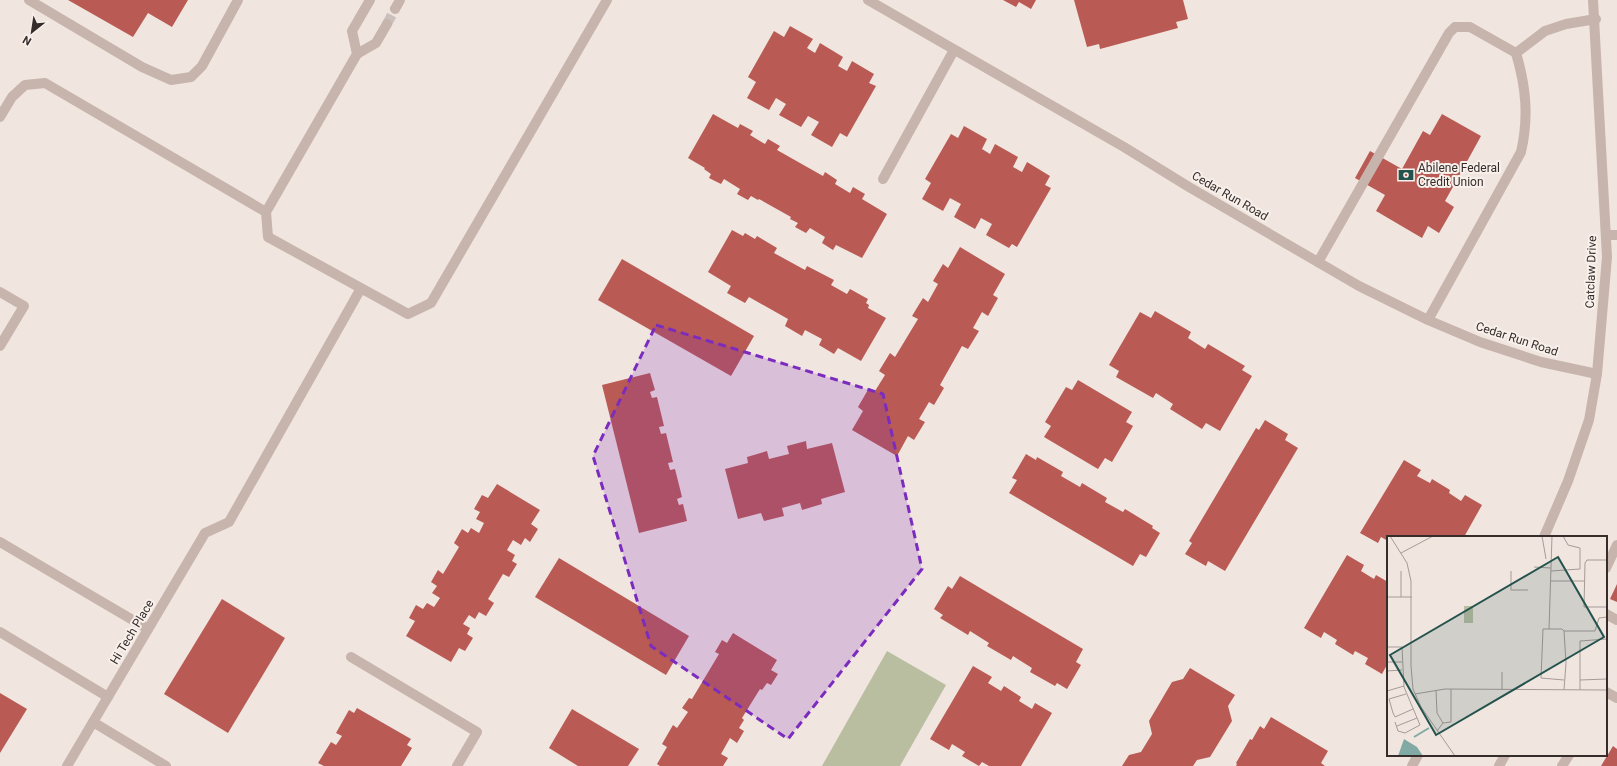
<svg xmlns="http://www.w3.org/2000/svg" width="1617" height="766" font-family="Roboto,sans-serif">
	<rect width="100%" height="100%" fill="#f0e5df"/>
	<!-- green -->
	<path fill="#b9bea1" d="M887 651 946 685 900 766H822Z"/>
	<!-- building -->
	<g fill="#b95b54">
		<path d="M68 0H188L172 27 148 13 133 37Z"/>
		<path d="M1003 0H1036L1031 9 1019 2 1016 7Z"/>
		<path d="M1074 0H1183L1188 19 1176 22 1178 28 1100 49 1099 44 1087 47Z"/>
		<path d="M790 26 813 39 807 48 815 53 820 43 843 57 838 66 847 71 852 61 874 74 869 83 876 86 847 137 840 133 832 147 811 135 819 122 808 116 801 127 779 115 786 104 776 98 769 110 747 98 756 82 748 77 774 31 784 37Z"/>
		<path d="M713 114 738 128 740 124 753 131 750 135 765 144 768 139 780 146 777 150 823 176 825 172 837 180 835 184 850 193 853 187 865 194 862 199 887 214 862 258 836 245 833 250 822 243 825 237 810 228 806 233 795 227 798 223 790 219 791 217 759 199 758 200 751 196 748 200 737 194 740 189 724 179 721 184 709 178 711 174 704 169 705 168 688 158Z"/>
		<path d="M1442 114 1481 136 1459 176 1456 175 1451 183 1454 185 1445 201 1454 207 1439 233 1428 226 1422 238 1376 211 1385 195 1355 178 1370 151 1402 169 1423 131 1430 135Z"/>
		<path d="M964 126 987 139 982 149 990 154 995 144 1018 157 1013 167 1022 172 1027 162 1050 176 1045 185 1051 188 1017 247 1012 244 1009 248 986 235 992 224 981 218 975 229 954 217 961 204 950 198 943 211 922 199 931 183 925 179 951 134 958 138Z"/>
		<path d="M732 230 743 236 745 233 755 239 757 236 777 248 774 253 805 270 807 266 834 280 831 285 847 294 850 289 868 299 866 303 869 305 868 308 886 318 861 361 838 348 834 354 819 345 822 339 805 330 802 336 785 326 788 319 749 297 745 303 727 293 731 286 708 272Z"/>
		<path d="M960 247 1005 274 993 295 998 298 988 316 982 312 973 328 979 331 968 349 962 346 940 385 944 388 934 405 929 402 919 419 925 422 914 440 908 436 897 456 852 430 863 411 858 407 869 388 875 391 885 375 879 371 890 353 895 357 918 319 912 316 923 298 928 302 938 284 933 281 943 264 948 268Z"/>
		<path d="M622 259 754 336 731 376 598 300Z"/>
		<path d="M1155 311 1191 332 1188 338 1205 349 1208 344 1245 366 1242 370 1252 376 1220 431 1206 423 1202 429 1170 409 1173 404 1156 393 1153 398 1116 377 1119 371 1109 365 1140 312 1151 318Z"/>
		<path d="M650 373 655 390 650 392 652 398 657 397 664 426 659 427 661 434 666 433 673 462 668 463 670 470 675 469 682 497 677 499 679 505 683 504 687 521 639 533 602 385Z"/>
		<path d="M1078 380 1132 412 1126 422 1133 426 1112 462 1105 458 1098 469 1044 437 1051 426 1045 422 1066 387 1072 390Z"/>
		<path d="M1265 420 1288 434 1285 440 1298 448 1225 571 1208 561 1206 566 1185 554 1192 543 1189 541 1256 428 1259 430Z"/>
		<path d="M806 441 807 449 832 443 845 492 821 499 822 504 802 510 800 503 782 508 784 516 764 521 761 513 738 519 725 469 748 463 747 457 767 451 769 459 789 454 787 446Z"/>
		<path d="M1026 454 1036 460 1037 457 1063 472 1061 476 1080 487 1082 483 1107 498 1105 502 1123 512 1125 509 1153 526 1152 528 1160 533 1146 557 1140 554 1133 566 1009 493 1017 480 1012 478Z"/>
		<path d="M1404 460 1421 470 1417 476 1430 483 1432 479 1450 490 1449 493 1461 501 1465 495 1482 505 1464 537H1388V541L1381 537 1378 543 1360 533Z"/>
		<path d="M497 484 540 510 531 524 538 529 530 542 525 538 521 545 513 540 507 550 515 555 512 561 517 564 509 577 503 574 488 599 494 603 486 616 479 612 475 619 469 615 463 624 470 628 467 634 473 638 465 651 459 648 451 662 406 636 415 621 409 618 416 605 423 609 427 603 434 607 440 598 432 593 437 586 431 582 438 570 443 574 459 547 454 543 462 529 468 533 471 528 479 533 484 523 476 519 480 512 474 509 482 495 488 498Z"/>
		<path d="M1347 555 1364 565 1361 571 1374 579 1376 575 1388 582V663L1382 674 1365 664 1368 658 1355 651 1353 655 1335 644 1337 640 1324 632 1321 638 1304 628Z"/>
		<path d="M559 558 689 636 666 675 535 597Z"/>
		<path d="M960 576 1083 649 1076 662 1081 665 1067 689 1057 683 1055 686 1030 672 1032 668 1013 656 1011 660 987 646 989 643 970 631 968 635 940 618 943 615 934 609 948 586 952 589Z"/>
		<path d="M1617 584V602L1610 599Z"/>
		<path d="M222 599 285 638 228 733 164 694Z"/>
		<path d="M733 633 777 660 771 670 778 674 771 685 767 683 762 690 760 689 742 718 744 720 739 728 744 731 737 743 730 738 721 754 728 758 723 766H660L657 764 667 747 662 744 673 725 677 728 688 712 682 708 689 698 692 699 719 654 715 652 722 640 727 643Z"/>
		<path d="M973 666 992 677 988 683 1001 691 1004 686 1021 697 1019 701 1032 709 1035 703 1052 713 1021 766H989L982 762 979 766 962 756 965 752 952 744 949 750 930 739Z"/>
		<path d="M1190 668 1235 695 1228 706 1232 721 1210 757 1197 760 1193 766H1122L1129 755 1141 752 1152 734 1149 721 1172 682 1183 679Z"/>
		<path d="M0 693 27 709 0 753Z"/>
		<path d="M357 708 411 739 407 745 412 748 401 766H324L318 763 331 742 336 745 342 736 336 733 349 710 354 713Z"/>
		<path d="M572 709 639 749 628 766H578L549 748Z"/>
		<path d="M1271 717 1328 751 1321 763 1325 766H1236L1237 764 1236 763 1250 739 1252 740 1260 726 1264 729Z"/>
		<path d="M1613 746 1617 749V766H1601Z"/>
	</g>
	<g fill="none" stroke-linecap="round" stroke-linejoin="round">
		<!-- minor-tunnel -->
		<path stroke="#cbc0bb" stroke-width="10" stroke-dasharray="10 5" stroke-linecap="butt" d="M387 24 395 9"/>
		<!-- minor -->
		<g stroke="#c7b4ac" stroke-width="10">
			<path d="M29 0 142 67 171 80 191 77 202 66 238 0"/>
			<path d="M370 0 352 31 357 54 266 212 268 237 408 314 431 303 607 0"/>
			<path d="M868 0 1124 147 1189 187 1359 286 1428 320 1480 342 1541 362 1597 374"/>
			<path d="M395 9 400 0"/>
			<path d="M357 54 376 43 387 24"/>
			<path d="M0 117 12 97 25 85 45 83 266 212"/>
			<path d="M883 179 954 50"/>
			<path d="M1606 235H1617"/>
			<path d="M1318 262 1449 33 1455 27H1470L1516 53 1545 31 1566 24 1596 19"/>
			<path d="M0 292 24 306 0 346"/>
			<path d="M1428 320 1521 152C1529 117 1526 87 1516 53"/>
			<path d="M1544 537 1568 481 1589 420 1597 374 1607 257 1593 0"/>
			<path d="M0 542 148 629"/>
			<path d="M1606 568 1617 545"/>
			<path d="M1606 614 1617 620"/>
			<path d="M0 632 108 697"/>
			<path d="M351 657 477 732 457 766"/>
			<path d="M1606 692 1617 698"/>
			<path d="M93 722 166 766"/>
			<path d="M67 766 205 533 229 522 360 290"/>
			<path d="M1412 766 1418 755"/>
			<path d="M1499 766 1505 755"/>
			<path d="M1562 766 1569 755"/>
		</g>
	</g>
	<!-- marked area -->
	<path fill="#7b2cbf" fill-opacity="0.2" stroke="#7b2cbf" stroke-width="3" stroke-dasharray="8 5" stroke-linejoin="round" d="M656 325 883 394 922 569 788 739 651 646 593 456Z"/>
	<!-- icons -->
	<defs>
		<symbol id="bank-bare" viewBox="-9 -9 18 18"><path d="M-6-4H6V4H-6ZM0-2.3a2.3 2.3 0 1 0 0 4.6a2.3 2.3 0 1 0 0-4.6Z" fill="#24534e" stroke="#f8f0eb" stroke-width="2.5" paint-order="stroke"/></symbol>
	</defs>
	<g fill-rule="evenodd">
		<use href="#bank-bare" x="1395" y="164" width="22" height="22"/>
	</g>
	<g text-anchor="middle" stroke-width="4" stroke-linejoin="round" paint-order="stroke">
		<!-- poi labels -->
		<g font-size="12" fill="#362c2a" stroke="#f8f0eb" text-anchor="start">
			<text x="1418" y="172">Abilene Federal<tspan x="1418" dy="14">Credit Union</tspan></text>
		</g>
		<!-- street labels -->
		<g font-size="12" fill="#362c2a" stroke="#f8f0eb">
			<text transform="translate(1230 196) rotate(30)" y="4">Cedar Run Road</text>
			<text transform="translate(1591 272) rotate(-88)" y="4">Catclaw Drive</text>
			<text transform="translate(1517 339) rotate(18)" y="4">Cedar Run Road</text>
			<text transform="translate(132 632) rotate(-59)" y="4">Hi Tech Place</text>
		</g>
	</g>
	<!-- overview -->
	<g transform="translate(1387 536)">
		<rect width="220" height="220" fill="#f0e5df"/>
		<path d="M77 70H86V87H77Z" fill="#b9bea1"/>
		<path d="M17 203 30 211 36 220H11Z" fill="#81aaa5"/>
		<path fill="none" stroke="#81aaa5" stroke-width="2" d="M27 201 42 192"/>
		<path fill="none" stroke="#a69b97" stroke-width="1" d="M3 0 20 27 24 45V130L26 153 34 171 68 220M155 0 159 23M14 17 46 0M220 24H200L198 27 197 71H220M147 31 164 32M124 35V54H141M164 35 193 33V12L181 9 176 0M164 45H197M0 61H25M14 61V35M162 93 165 0M177 95H208L212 82 220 81M0 111H15L17 151 33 189 18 197 11 195 8 186M0 126H15M0 135 15 134M115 136V154M177 144 154 142 156 93H175L177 95 179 127 177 154M193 144 220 143M49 154 50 177 56 187M193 154V105L220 103M0 155 17 150M19 158 2 163 6 177 8 181 26 173M28 158 58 153 220 154M10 190 30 182M50 195 56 187 64 186V153"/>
		<path fill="#24534e" fill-opacity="0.15" stroke="#24534e" stroke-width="2" d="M171 21 217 101 49 199 3 119Z"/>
		<rect width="220" height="220" fill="none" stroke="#362c2a" stroke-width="2"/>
	</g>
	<!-- north arrow -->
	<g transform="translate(32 32) rotate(210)" stroke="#f8f0eb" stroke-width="3" paint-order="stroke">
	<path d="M0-3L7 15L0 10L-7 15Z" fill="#362c2a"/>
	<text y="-6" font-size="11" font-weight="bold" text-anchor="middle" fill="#362c2a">N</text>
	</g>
</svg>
